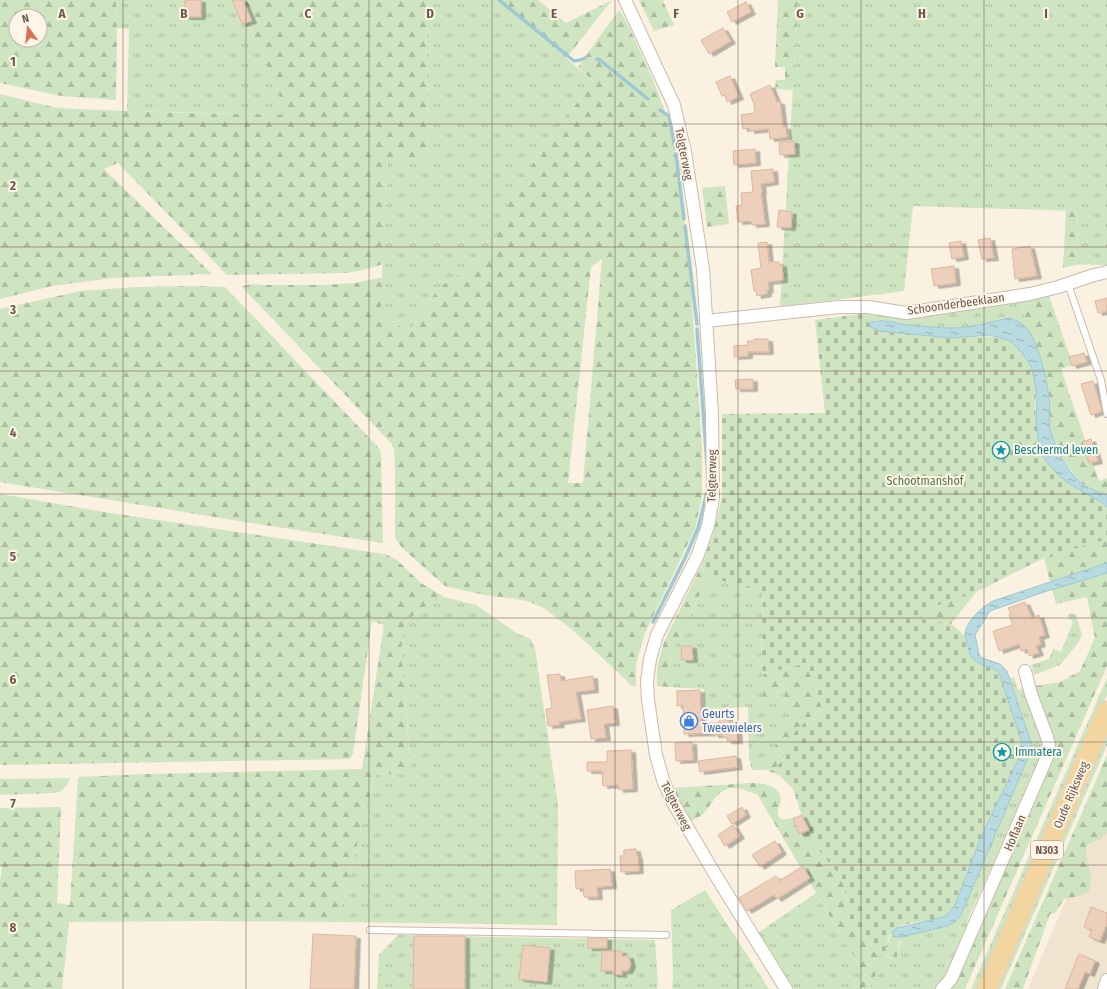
<svg xmlns="http://www.w3.org/2000/svg" width="1107" height="989" font-family="'Fira Sans Condensed',sans-serif">
	<defs>
		<pattern id="grass-tufts" width="24" height="20" patternUnits="userSpaceOnUse"><rect width="24" height="20" fill="#cfe5c2"/><path d="M3 7l-1-3M5 7V3M7 7l1-3M15 17l-1-3M17 17v-4M19 17l1-3" fill="none" stroke="#acbca0"/></pattern>
		<pattern id="forest-firs" width="22" height="20" patternUnits="userSpaceOnUse"><rect width="22" height="20" fill="#cfe5c2"/><path d="M5 1l3.5 6h-7zM16 11l3.5 6h-7z" fill="#acbca0"/></pattern>
		<pattern id="cemetery-stones" width="16" height="16" patternUnits="userSpaceOnUse"><rect width="16" height="16" fill="#cfe5c2"/><path d="M2 7V4a2 2 0 0 1 4 0v3zM10 15v-3a2 2 0 0 1 4 0v3z" fill="#acbca0"/></pattern>
		<pattern id="water-ripples" width="26" height="14" patternUnits="userSpaceOnUse"><rect width="26" height="14" fill="#b8dae1"/><path d="M2 4q2-2 4 0t4 0M15 11q2-2 4 0t4 0" fill="none" stroke="#9ab4b8"/></pattern>
		<filter id="shadow"><feDropShadow dx="4.5" dy="2.5" stdDeviation="0" flood-color="#0004"/></filter>
	</defs>
	<rect width="100%" height="100%" fill="#faf1e1"/>
	<!-- residential -->
	<path fill="#f0e3d0" d="M1107 804V989H1028L1086 853Z"/>
	<!-- grass -->
	<g fill="url(#grass-tufts)">
		<path d="M116 0H238L288 115 127 111 129 29 117 28Z"/>
		<path d="M426 0H499L593 81 535 160 488 254 473 267 441 286 420 313 410 333 381 314V295L388 161 428 157Z"/>
		<path d="M798 0H1107V265H1090V264L1076 265 1078 211 913 206 904 291 780 307Z"/>
		<path d="M1022 300 1026 327 1021 322 988 323 972 327 950 328 908 325 889 321 877 320 869 323 866 313Z"/>
		<path d="M708 577 763 592 761 661 764 683 774 695 784 689 788 716 766 770H752L749 758 748 707 705 709 704 689 669 687V668L675 646Z"/>
		<path d="M444 597 476 605 518 634 531 639 535 649 558 804 557 925 337 922 375 775 411 773C409 744 407 716 404 687 403 670 398 642 405 626 412 612 431 604 444 597Z"/>
		<path d="M1071 613 1076 615 1082 635 1078 643 1060 665 1034 675 1031 665 1049 659 1053 649 1061 652 1073 622 1068 618V615Z"/>
		<path d="M1014 677 1018 690 1023 689 1042 738 1044 751 968 919C963 945 954 968 937 989H870L879 959 877 955 894 959C901 949 897 945 904 936L948 926 954 923 961 914 1030 753 1032 744 1010 678Z"/>
		<path d="M1107 678V695L978 989H971Z"/>
		<path d="M1107 726V745L1001 989H993Z"/>
		<path d="M705 890 769 989H672L673 978 671 910Z"/>
		<path d="M816 893 865 975 855 989H794L758 933Z"/>
		<path d="M398 935 655 940 658 984 657 989H377L379 955Z"/>
	</g>
	<!-- forest -->
	<g fill="url(#forest-firs)" fill-rule="evenodd">
		<path d="M0 0H116L117 34 116 100 61 96 0 83ZM16 16H40V40H16Z"/>
		<path d="M238 0H426L428 157 388 162 383 264 367 269 347 273 227 275 118 163 104 169 212 274 113 278 52 286 0 299V94L53 107 74 109 187 113 288 115Z"/>
		<path d="M499 0H538L566 23 612 0 568 56 564 57Z"/>
		<path d="M639 0H665L663 1 674 25 654 31Z"/>
		<path d="M778 0H798L793 90 775 89 776 80H785V67H775Z"/>
		<path d="M620 10 630 29 654 82 668 120 675 152 689 258 702 449V496L695 529 644 635 636 664V686H632L575 632 544 608 530 602 516 599 484 595 445 586 402 548 395 538V467L394 450 391 443 241 286 253 284 263 285H321L355 283 383 277 381 314 410 333 420 313 441 286 473 267 488 254 495 241 509 203 517 189 535 160 593 81 578 67 615 15ZM602 259 583 483H568L591 267Z"/>
		<path d="M725 186 729 224 707 227 702 188Z"/>
		<path d="M1066 211H1078L1076 265 1063 268Z"/>
		<path d="M193 286 225 287 378 447 381 453 383 543 264 525 0 482V309L80 291 136 287Z"/>
		<path d="M1048 293 1073 365 1061 369 1099 481 1107 478V495L1081 483 1058 453 1051 432 1048 419 1050 400 1044 369 1037 348 1026 327 1022 300Z"/>
		<path d="M0 494 104 512 385 554 397 560 421 583 444 597C431 604 412 612 405 626 399 642 403 668 404 684 406 714 409 743 411 773L375 775 337 922 206 921 69 922 62 989H0V880L2 867H0V808L61 807 57 903 70 905 78 777 146 774 362 769 384 625 372 621 353 753 350 759 0 765Z"/>
		<path d="M1107 539V563L1050 582 1044 558Z"/>
		<path d="M701 566 708 577 675 646 669 668V687L657 686V667L664 642Z"/>
		<path d="M1107 573V666L965 989H949L1051 758 1035 686 1060 682 1080 671 1095 638 1087 597 1056 604 1052 589Z"/>
		<path d="M976 592 951 624 916 618 943 603Z"/>
		<path d="M807 663 823 710 822 716 805 723 791 741 782 760 777 767 766 770 788 715 784 689 774 695 765 698 759 690 764 683 763 674Z"/>
		<path d="M1107 755V831C1100 844 1096 838 1087 846L1086 855 1091 876 1089 891 1083 895 1064 899 1055 913 1050 914 1023 989H1005Z"/>
		<path d="M70 778C67 786 64 790 56 793L0 795V779Z"/>
		<path d="M751 783C762 783 779 784 781 799 781 804 778 806 778 811 776 826 795 817 802 814L809 833 818 849 841 877 845 890 848 916 871 945 879 959 877 971 870 989H855L865 975 757 794C749 793 742 787 733 788 716 789 713 804 703 814 699 818 694 819 689 822L679 803 672 788Z"/>
		<path d="M892 932 893 935 901 937 904 936 899 942 897 957 894 959 887 957 885 949Z"/>
	</g>
	<!-- cemetery -->
	<path fill="url(#cemetery-stones)" d="M866 313 871 327C897 332 923 336 949 338 971 339 989 332 1010 341 1016 344 1029 360 1031 366 1039 384 1034 403 1036 421 1038 434 1042 447 1045 460L1107 507V539L1044 558 976 592 943 603 916 618 951 624 965 636 968 650 987 666 999 673 1021 739 1022 749 1018 760 981 837 955 905C951 910 949 914 944 916 927 925 896 917 888 939 886 946 886 950 887 957L877 955 871 945 848 916 845 890 841 877 818 849 813 841 804 822 793 789 779 775 766 770C788 769 786 739 799 727 806 721 815 720 822 716L823 710 807 663 763 674 761 661 763 592 708 577 701 566 713 534 722 497V414L825 413 815 320Z"/>
	<!-- water -->
	<g fill="url(#water-ripples)" stroke="#9fc8d2">
		<path d="M1009 318C1015 320 1021 322 1025 326 1038 339 1047 380 1049 398 1051 410 1047 420 1051 432 1056 451 1066 468 1080 482 1085 487 1100 492 1107 495V507L1101 502 1073 486 1059 476 1045 460 1038 439 1036 420 1037 398 1034 378 1031 366 1022 353 1011 341 990 335 951 338 879 331 871 327 869 323C883 318 894 323 908 325 922 326 937 328 951 328 971 328 990 322 1009 318Z"/>
		<path d="M1107 563V573L1044 592 990 611 975 635 979 654 982 658 1000 664 1007 671 1032 745 1030 753 961 915 954 923 948 926 901 937H896L893 935 892 932 897 928 943 917 949 913 955 905 981 837 1018 760 1022 749 1021 739 999 673C991 666 982 666 974 660 970 657 969 651 968 646 967 643 965 638 965 634 966 621 982 607 993 601Z"/>
	</g>
	<g fill="none" stroke-linecap="round" stroke-linejoin="round">
		<!-- stream -->
		<g stroke="#9fc8d2" stroke-width="3.5">
			<path d="M499 0 574 61 580 60 585 58"/>
			<path d="M597 59 600 60 648 99"/>
			<path d="M660 110 669 116 675 148"/>
			<path d="M676 154 684 219"/>
			<path d="M685 226 697 324"/>
			<path d="M697 329 707 464"/>
			<path d="M653 622 685 558 698 528 708 488"/>
		</g>
	</g>
	<!-- building -->
	<g fill="#ecd0bb" stroke="#ddb79d" filter="url(#shadow)">
		<rect x="185" y="0" width="16" height="17"/>
		<path d="M232 0H243L252 21 242 24Z"/>
		<path d="M746 2 751 12 732 22 727 12Z"/>
		<path d="M723 28 731 41 709 54 701 40Z"/>
		<path d="M730 76 739 97 727 102 725 95 722 96 716 82Z"/>
		<path d="M770 85 777 102H780L783 127H786L787 137 770 139 769 129 750 131V128L743 129 741 115 755 113 754 104 750 94Z"/>
		<path d="M794 141 795 154 780 155 779 142Z"/>
		<path d="M755 149 756 163 734 165 733 151Z"/>
		<path d="M773 169 774 182 761 184 762 192H761L765 224 752 225 751 221 738 222 736 206 742 205 741 193 753 192 751 171Z"/>
		<path d="M779 210 792 212 791 228 777 227Z"/>
		<path d="M990 238 994 258 982 259 978 240Z"/>
		<path d="M961 241 964 257 952 259 949 243Z"/>
		<path d="M767 242 769 262H779V265L782 264 783 280 768 282 769 290H767V294L757 296 756 291H754L751 270 761 268 758 243Z"/>
		<path d="M1030 246 1037 276 1015 279 1012 249Z"/>
		<path d="M954 266 956 283 934 286 931 269Z"/>
		<path d="M1107 298V311L1098 313 1095 301Z"/>
		<path d="M754 339H768L769 352H748V356L734 357V346L748 345 747 341H754Z"/>
		<path d="M1084 353 1087 362 1072 366 1069 357Z"/>
		<path d="M753 379V389H736L735 380Z"/>
		<path d="M1093 381 1102 411 1091 415 1081 384Z"/>
		<path d="M1091 439 1098 461 1089 463 1082 442Z"/>
		<path d="M1025 602 1032 618 1039 615 1045 635 1039 637 1041 644 1036 646 1039 653 1029 656 1027 649 1021 651 1019 644 999 651 993 631 1013 625 1009 614 1011 613 1008 608Z"/>
		<path d="M681 646H692L693 660H682Z"/>
		<path d="M560 674 561 681 593 676 594 690 576 692 581 719 559 722 560 725 548 726 546 709 552 708 547 675Z"/>
		<path d="M700 690 701 723H719V718L728 717V722H737L738 741H727V737H723L722 735H714V733L684 734 683 705 677 706V691Z"/>
		<path d="M613 706 615 723 604 724 606 738 591 739 587 710Z"/>
		<path d="M692 742 693 760 676 761 675 743Z"/>
		<path d="M631 750 633 789 619 790 618 785 603 786 602 771H587V762H607V751Z"/>
		<path d="M736 756 738 767 700 772 698 761Z"/>
		<path d="M742 807 746 815 732 824 727 816Z"/>
		<path d="M802 815 809 830 799 834 793 819Z"/>
		<path d="M733 825 740 836 725 846 718 835Z"/>
		<path d="M775 841 782 852 760 867 752 855Z"/>
		<path d="M636 849 637 856H638L639 871 621 872 620 856H624V850Z"/>
		<path d="M803 866 810 878 777 899 774 895 747 911 739 898 776 876 779 881Z"/>
		<path d="M610 869 612 886 597 887 598 897H584L583 888 576 889 575 871Z"/>
		<path d="M1091 907 1107 913V923L1100 941 1089 937 1092 930 1084 927Z"/>
		<path d="M313 934 356 936 354 989H310Z"/>
		<path d="M414 936H465V989H413Z"/>
		<rect x="588" y="938" width="19" height="10"/>
		<path d="M523 945 550 948 547 982 519 979Z"/>
		<path d="M602 951H622V956H629L631 965 628 971H622V975L613 974V971H601Z"/>
		<path d="M1079 954 1095 961 1090 974 1085 972 1078 989H1065Z"/>
	</g>
	<g fill="none" stroke-linecap="round" stroke-linejoin="round">
		<defs>
			<g id="lane">
				<path d="M1068 284 1101 380 1107 414"/>
				<path d="M370 930 666 935"/>
			</g>
			<g id="street">
				<path d="M625 0 674 105 685 152 703 269 712 414 713 498 708 526 697 557 657 635 650 659 647 681 648 700 656 755 663 780 672 801 713 871 786 989"/>
				<path d="M706 321 839 307H868L906 313 1030 294 1058 287 1094 275 1107 272"/>
				<path d="M942 989 951 979 1047 757 1049 745 1047 737 1031 694 1025 671"/>
				<path d="M1104 989 1107 980"/>
			</g>
			<path id="primary" d="M987 989 1107 711"/>
		</defs>
		<!-- lane casing -->
		<use href="#lane" stroke="#cbbbac" stroke-width="8"/>
		<!-- street casing -->
		<use href="#street" stroke="#cbbbac" stroke-width="14"/>
		<!-- primary casing -->
		<use href="#primary" stroke="#d9d4d0" stroke-width="21"/>
		<!-- lane -->
		<use href="#lane" stroke="#fff" stroke-width="6"/>
		<!-- street -->
		<use href="#street" stroke="#fff" stroke-width="12"/>
		<!-- primary -->
		<use href="#primary" stroke="#f3d69f" stroke-width="19"/>
	</g>
	<!-- grid -->
	<path fill="none" stroke="#6e584b" stroke-width="1" stroke-opacity="0.55" d="M123 0V989M246 0V989M369 0V989M492 0V989M615 0V989M738 0V989M861 0V989M984 0V989M0 124H1107M0 247H1107M0 371H1107M0 494H1107M0 618H1107M0 742H1107M0 865H1107"/>
	<!-- icons -->
	<defs>
		<symbol id="sight-ring" viewBox="-11 -11 22 22"><circle r="9.5" fill="#fdf5e7" stroke="#0f9aa8" stroke-width="1.5"/><path d="M0-6L1.8-2.2L6-1.7L2.9 1.2L3.7 5.4L0 3.3L-3.7 5.4L-2.9 1.2L-6-1.7L-1.8-2.2Z" fill="#0f9aa8"/></symbol>
		<symbol id="shop-ring" viewBox="-11 -11 22 22"><circle r="9.5" fill="#fdf5e7" stroke="#3f7fe0" stroke-width="1.5"/><path d="M-5-2.5h2.3a2.7 3.5 0 0 1 5.4 0H5L5.5 6h-11ZM-1.5-2.5h3a1.5 2.3 0 0 0-3 0Z" fill="#3f7fe0"/></symbol>
	</defs>
	<g fill-rule="evenodd">
		<use href="#sight-ring" x="991" y="440" width="20" height="20"/>
		<use href="#shop-ring" x="679" y="711" width="20" height="20"/>
		<use href="#sight-ring" x="992" y="742" width="20" height="20"/>
	</g>
	<g text-anchor="middle" stroke-width="4" stroke-linejoin="round" paint-order="stroke">
		<!-- shield labels -->
		<rect fill="#fdf5e7" stroke="#99877a" stroke-width="1" x="1031" y="841" width="32" height="18" rx="3"/>
		<g font-size="11" font-weight="bold" fill="#6e584b">
			<text x="1047" y="854">N303</text>
		</g>
		<!-- street labels -->
		<g font-size="12" fill="#6e584b" stroke="#fdf5e7">
			<text transform="translate(684 154) rotate(79)" y="4">Telgterweg</text>
			<text transform="translate(956 304) rotate(-8)" y="4">Schoonderbeeklaan</text>
			<text transform="translate(712 476) rotate(-89)" y="4">Telgterweg</text>
			<text transform="translate(1071 795) rotate(-67)" y="4">Oude Rijksweg</text>
			<text transform="translate(676 806) rotate(63)" y="4">Telgterweg</text>
			<text transform="translate(1015 833) rotate(-67)" y="4">Hoflaan</text>
		</g>
		<!-- culture labels -->
		<g font-size="12" fill="#0d838f" stroke="#fdf5e7" text-anchor="start">
			<text x="1014" y="454">Beschermd leven</text>
			<text x="1015" y="756">Immatera</text>
		</g>
		<!-- park labels -->
		<g font-size="12" fill="#547947" stroke="#fdf5e7">
			<text x="925" y="485">Schootmanshof</text>
		</g>
		<!-- shop labels -->
		<g font-size="12" fill="#366cbe" stroke="#fdf5e7" text-anchor="start">
			<text x="702" y="718">Geurts<tspan x="702" dy="14">Tweewielers</tspan></text>
		</g>
	</g>
	<g font-size="13" text-anchor="middle" font-weight="bold" fill="#6e584b" stroke="#fdf5e7" stroke-width="4" stroke-linejoin="round" paint-order="stroke">
		<text x="62" y="18">A</text>
		<text x="184" y="18">B</text>
		<text x="308" y="18">C</text>
		<text x="430" y="18">D</text>
		<text x="554" y="18">E</text>
		<text x="676" y="18">F</text>
		<text x="800" y="18">G</text>
		<text x="922" y="18">H</text>
		<text x="1046" y="18">I</text>
		<text x="13" y="66">1</text>
		<text x="13" y="190">2</text>
		<text x="13" y="314">3</text>
		<text x="13" y="437">4</text>
		<text x="13" y="561">5</text>
		<text x="13" y="684">6</text>
		<text x="13" y="808">7</text>
		<text x="13" y="932">8</text>
	</g>
	<!-- north arrow -->
	<g transform="translate(28 28) rotate(345)"><circle r="19" fill="#fdf5e7" stroke="#c4b6a9"/>
	<path d="M0-3L7 15L0 10L-7 15Z" fill="#d97250"/>
	<text y="-6" font-size="11" font-weight="bold" text-anchor="middle" fill="#6e584b">N</text>
	</g>
</svg>
